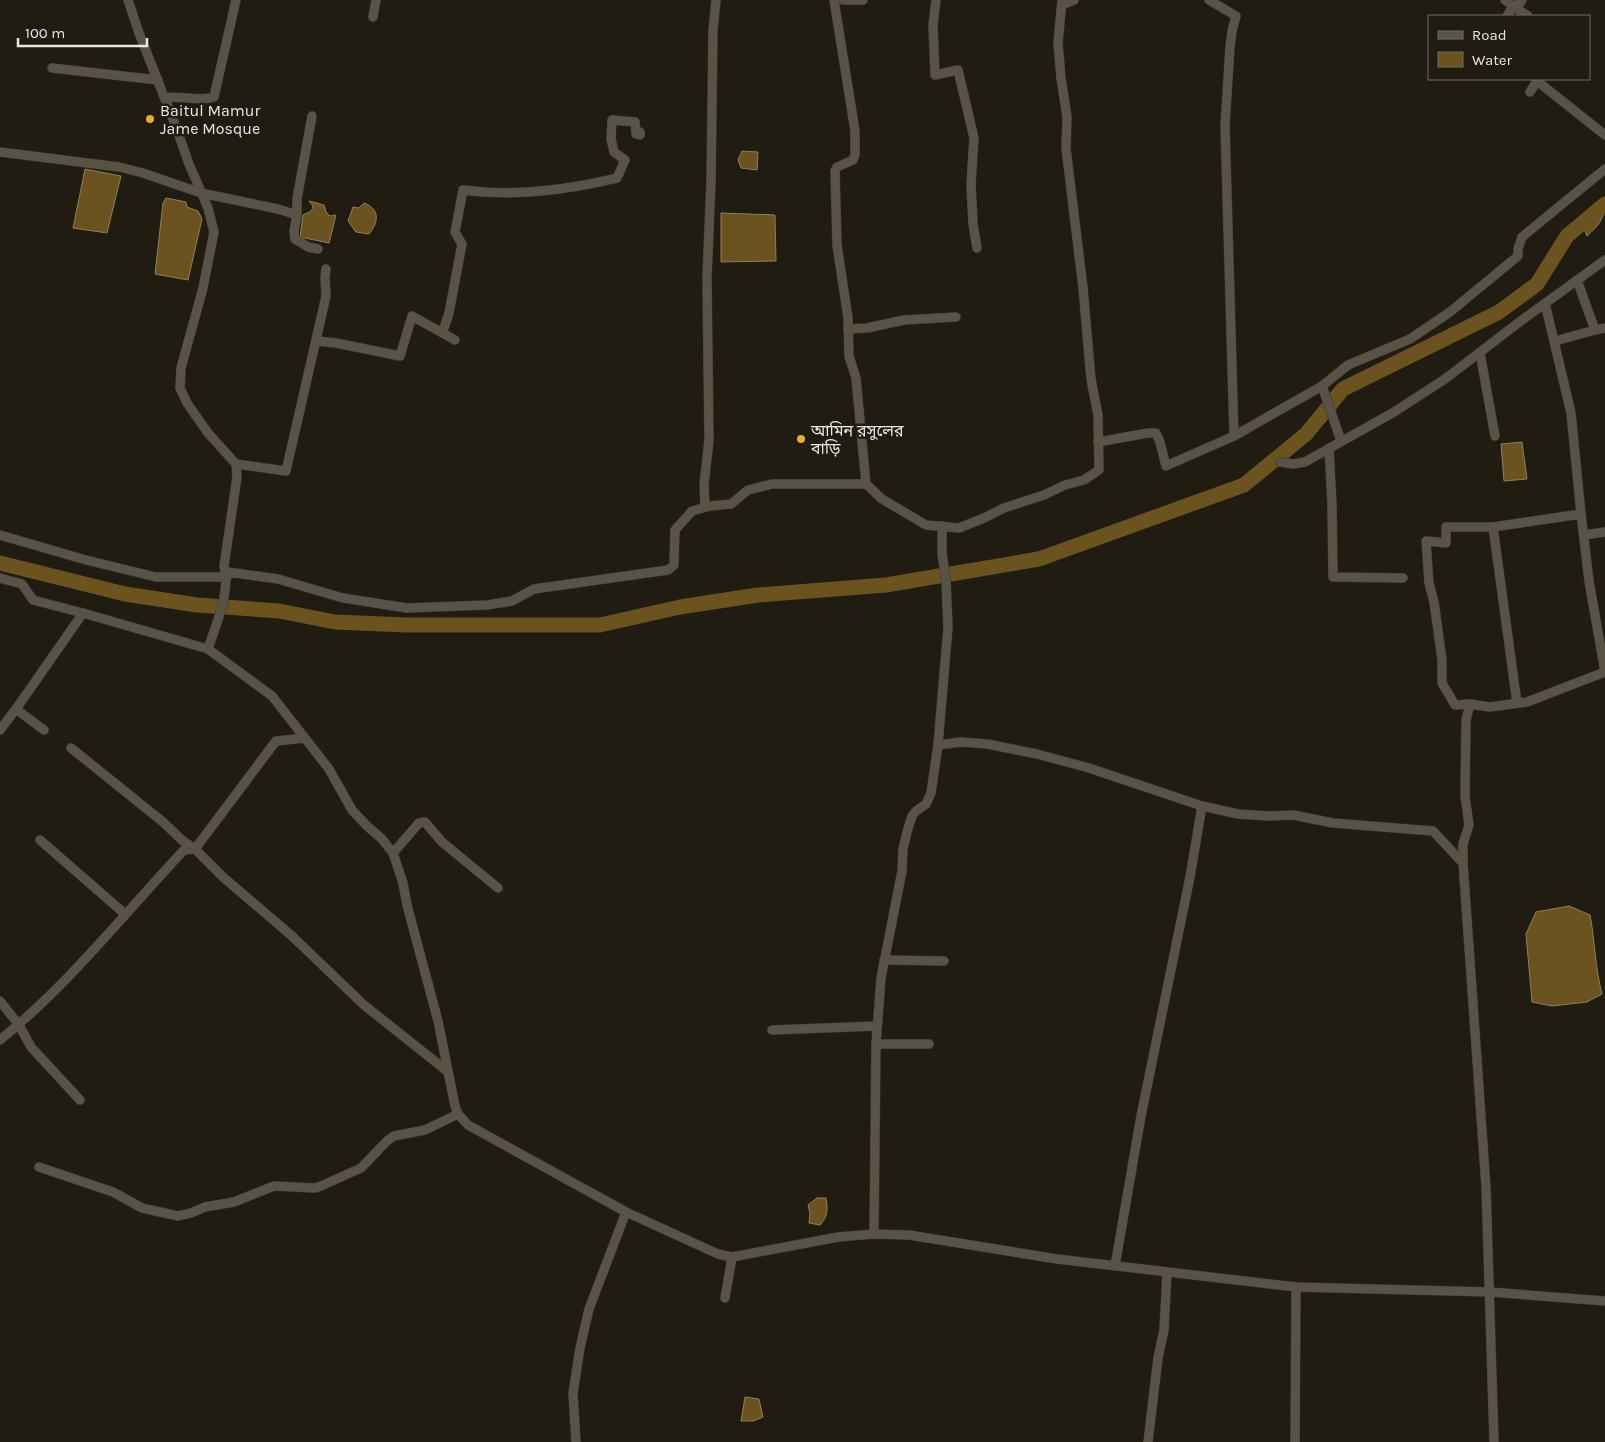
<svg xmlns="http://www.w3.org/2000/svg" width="1605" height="1442" font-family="Karla,'Noto Sans Bengali',sans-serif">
	<rect width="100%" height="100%" fill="#201c12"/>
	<!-- water -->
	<g fill="#6b5320" stroke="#917f5a">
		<path d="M742 151 758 152 757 170 741 168 738 160Z"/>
		<path d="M85 169 121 176 107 233 73 228Z"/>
		<path d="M166 198 186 202 187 207 198 211 202 219 188 280 155 274 163 203Z"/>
		<path d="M309 201 324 205 326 212 330 216 336 215 329 243 300 237 303 215C308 212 312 213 313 206Z"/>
		<path d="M1605 202C1605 218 1599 225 1587 236L1584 229 1592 223Z"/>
		<path d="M364 203C380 209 379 222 369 234L356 232 348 221 353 207 359 208Z"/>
		<path d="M721 213 775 215 776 261 721 262Z"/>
		<path d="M1522 442 1527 479 1504 481 1501 444Z"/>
		<path d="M1569 906 1590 915C1595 941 1595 968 1602 994L1587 1002 1552 1006 1532 1002 1526 934 1536 912Z"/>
		<path d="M817 1198H826C828 1210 828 1216 820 1225L809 1223 810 1213 808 1205Z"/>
		<path d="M745 1397 759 1399 763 1417 753 1421H741Z"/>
	</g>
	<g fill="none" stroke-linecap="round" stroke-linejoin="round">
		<!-- river -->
		<path stroke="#6b5320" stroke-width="15" d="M0 563 125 594 197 605 279 611 335 622 407 625H600L680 607 758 595 886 585 1039 559 1244 485 1306 434 1343 389 1499 312 1537 284 1567 236 1605 204"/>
		<defs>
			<g id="minor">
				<path d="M128 0 139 33 176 127 189 164 208 208 214 232 203 288 181 368 180 388 187 403 208 433 236 464 237 477 224 566C231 592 216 624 208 649L272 696 329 769 352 810 367 826 382 839 393 853 403 883 407 905 438 1021 455 1106 458 1114 468 1125 626 1212 589 1309 580 1348 573 1393 576 1442"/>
				<path d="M834 0 855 131V155L853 160 837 167 835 171 837 245 848 318 849 356 856 378 866 484"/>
				<path d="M843 0H863"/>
				<path d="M936 0 933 25 935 75 958 70 974 138 971 184 973 224 977 248"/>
				<path d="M1209 0 1236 16 1232 31 1230 47 1225 125 1234 436"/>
				<path d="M1505 0 1513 6 1507 16"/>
				<path d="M1522 0 1519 4 1513 6 1528 16"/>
				<path d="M1062 5 1074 0"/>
				<path d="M373 17 376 0"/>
				<path d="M52 68 158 80"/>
				<path d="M1530 92 1537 81 1605 135"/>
				<path d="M165 98C182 95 199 102 214 97L236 0"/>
				<path d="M0 152 119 167 143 173 201 193 278 209 297 215 294 231 295 239 308 247 318 249"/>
				<path d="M297 215V199L312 116"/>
				<path d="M1545 303 1571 413 1581 514"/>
				<path d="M848 329 867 328 904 320 956 317"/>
				<path d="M1595 330 1605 328"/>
				<path d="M443 331 449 313 462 244 455 232 463 190C514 197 567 190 617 178L625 160 614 152 611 139 612 120 635 122 636 134 640 135V132"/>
				<path d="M316 341 336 343 400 356 412 316 455 340"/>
				<path d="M1555 341 1595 330 1577 280"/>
				<path d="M1480 353 1495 436"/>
				<path d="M1322 386 1341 441"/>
				<path d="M1098 442 1148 433H1156L1160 442 1166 466 1234 436 1322 386 1348 365 1410 339 1450 312 1518 256V249L1522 237 1605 169"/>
				<path d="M1329 448 1332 504 1333 577 1403 578"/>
				<path d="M1280 462 1293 464 1305 462 1394 412 1445 379 1522 320 1605 260"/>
				<path d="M236 464 286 471 326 296 325 277 326 269"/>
				<path d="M705 507 704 485 709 440 707 277 711 182 713 30 716 0"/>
				<path d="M1493 527 1517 703"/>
				<path d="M0 535 86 560 156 577H227L228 572 278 579 343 598 407 608 487 605 512 601 534 589 668 570 674 565 675 530 692 511 710 506 731 504 748 490 772 484H866L882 499 926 525 959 528 984 518 1004 508 1044 495 1065 485 1084 480 1099 470 1098 415 1091 379 1083 288 1066 148 1067 117 1061 78 1058 43 1062 0"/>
				<path d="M1584 535 1605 532"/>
				<path d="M0 578 22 584 33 600 83 613"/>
				<path d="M1605 672 1589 581 1581 514 1493 527H1446V543L1426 541 1429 583 1434 602 1442 660V683L1455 705 1470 704 1490 707 1527 702 1605 672"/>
				<path d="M0 730 16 709"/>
				<path d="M44 730 16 709 83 613 208 649"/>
				<path d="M938 745 961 742 987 744 1037 754 1089 768 1202 806"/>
				<path d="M71 748 163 822 183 841 195 849 223 877 292 936 364 1005 447 1071"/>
				<path d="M40 840 125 914"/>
				<path d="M393 853 419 823 425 822 442 842 498 888"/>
				<path d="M1463 863V844L1469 825 1465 796 1466 720 1470 704"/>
				<path d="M884 960 944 961"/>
				<path d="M0 1001 19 1025 31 1047 80 1100"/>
				<path d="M772 1030 877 1026"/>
				<path d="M0 1040C68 985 124 914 184 850L195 849 276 741 305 738"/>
				<path d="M876 1044H929"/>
				<path d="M39 1167 113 1192 142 1208 178 1216 191 1213 205 1207 234 1202 274 1186 315 1188 321 1186 361 1168 387 1141 394 1136 425 1130 458 1114"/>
				<path d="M626 1212 718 1254 732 1257 838 1237 874 1234 909 1235 1057 1259 1296 1287 1490 1292 1605 1301"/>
				<path d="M874 1234 876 1044 881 978 902 871 903 849 907 832 912 816 916 811 926 804 931 793 938 745 948 627 946 580 942 553V526"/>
				<path d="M1115 1266 1141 1116 1190 877 1202 806 1238 814 1269 816 1293 815 1333 823 1433 831 1463 863 1486 1187 1494 1442"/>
				<path d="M725 1298 732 1257"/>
				<path d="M1148 1442 1158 1358 1164 1330 1167 1273"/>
				<path d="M1295 1442 1296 1287"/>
			</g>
		</defs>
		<!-- minor casing -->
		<use href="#minor" stroke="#3b3832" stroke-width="10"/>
		<!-- minor -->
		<use href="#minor" stroke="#585247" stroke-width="9"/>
	</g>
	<!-- markers -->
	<g fill="#e3ae34" stroke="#201c12" stroke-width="2">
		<circle cx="150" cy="119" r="5"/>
		<circle cx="801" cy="439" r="5"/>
	</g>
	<g text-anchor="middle" stroke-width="5" stroke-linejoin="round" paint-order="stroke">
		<!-- poi labels -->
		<g font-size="16" fill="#eae7e0" stroke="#201c12" text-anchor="start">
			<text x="160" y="116">Baitul Mamur<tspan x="160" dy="18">Jame Mosque</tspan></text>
			<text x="811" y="436">আমিন রসুলের<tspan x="811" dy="18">বাড়ি</tspan></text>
		</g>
	</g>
	<!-- legend -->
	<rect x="1428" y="15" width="162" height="65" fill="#201c12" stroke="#716d64"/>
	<rect x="1438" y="31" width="25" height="8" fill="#585247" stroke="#716d64"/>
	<text x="1472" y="40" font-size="15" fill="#eae7e0">Road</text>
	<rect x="1438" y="52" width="25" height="15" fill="#6b5320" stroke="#716d64"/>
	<text x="1472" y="65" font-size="15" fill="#eae7e0">Water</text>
	<!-- scale -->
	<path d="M18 38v8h129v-8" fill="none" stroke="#eae7e0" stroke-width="2.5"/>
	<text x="25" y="38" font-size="15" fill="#eae7e0" stroke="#201c12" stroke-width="4" paint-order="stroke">100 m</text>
</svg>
